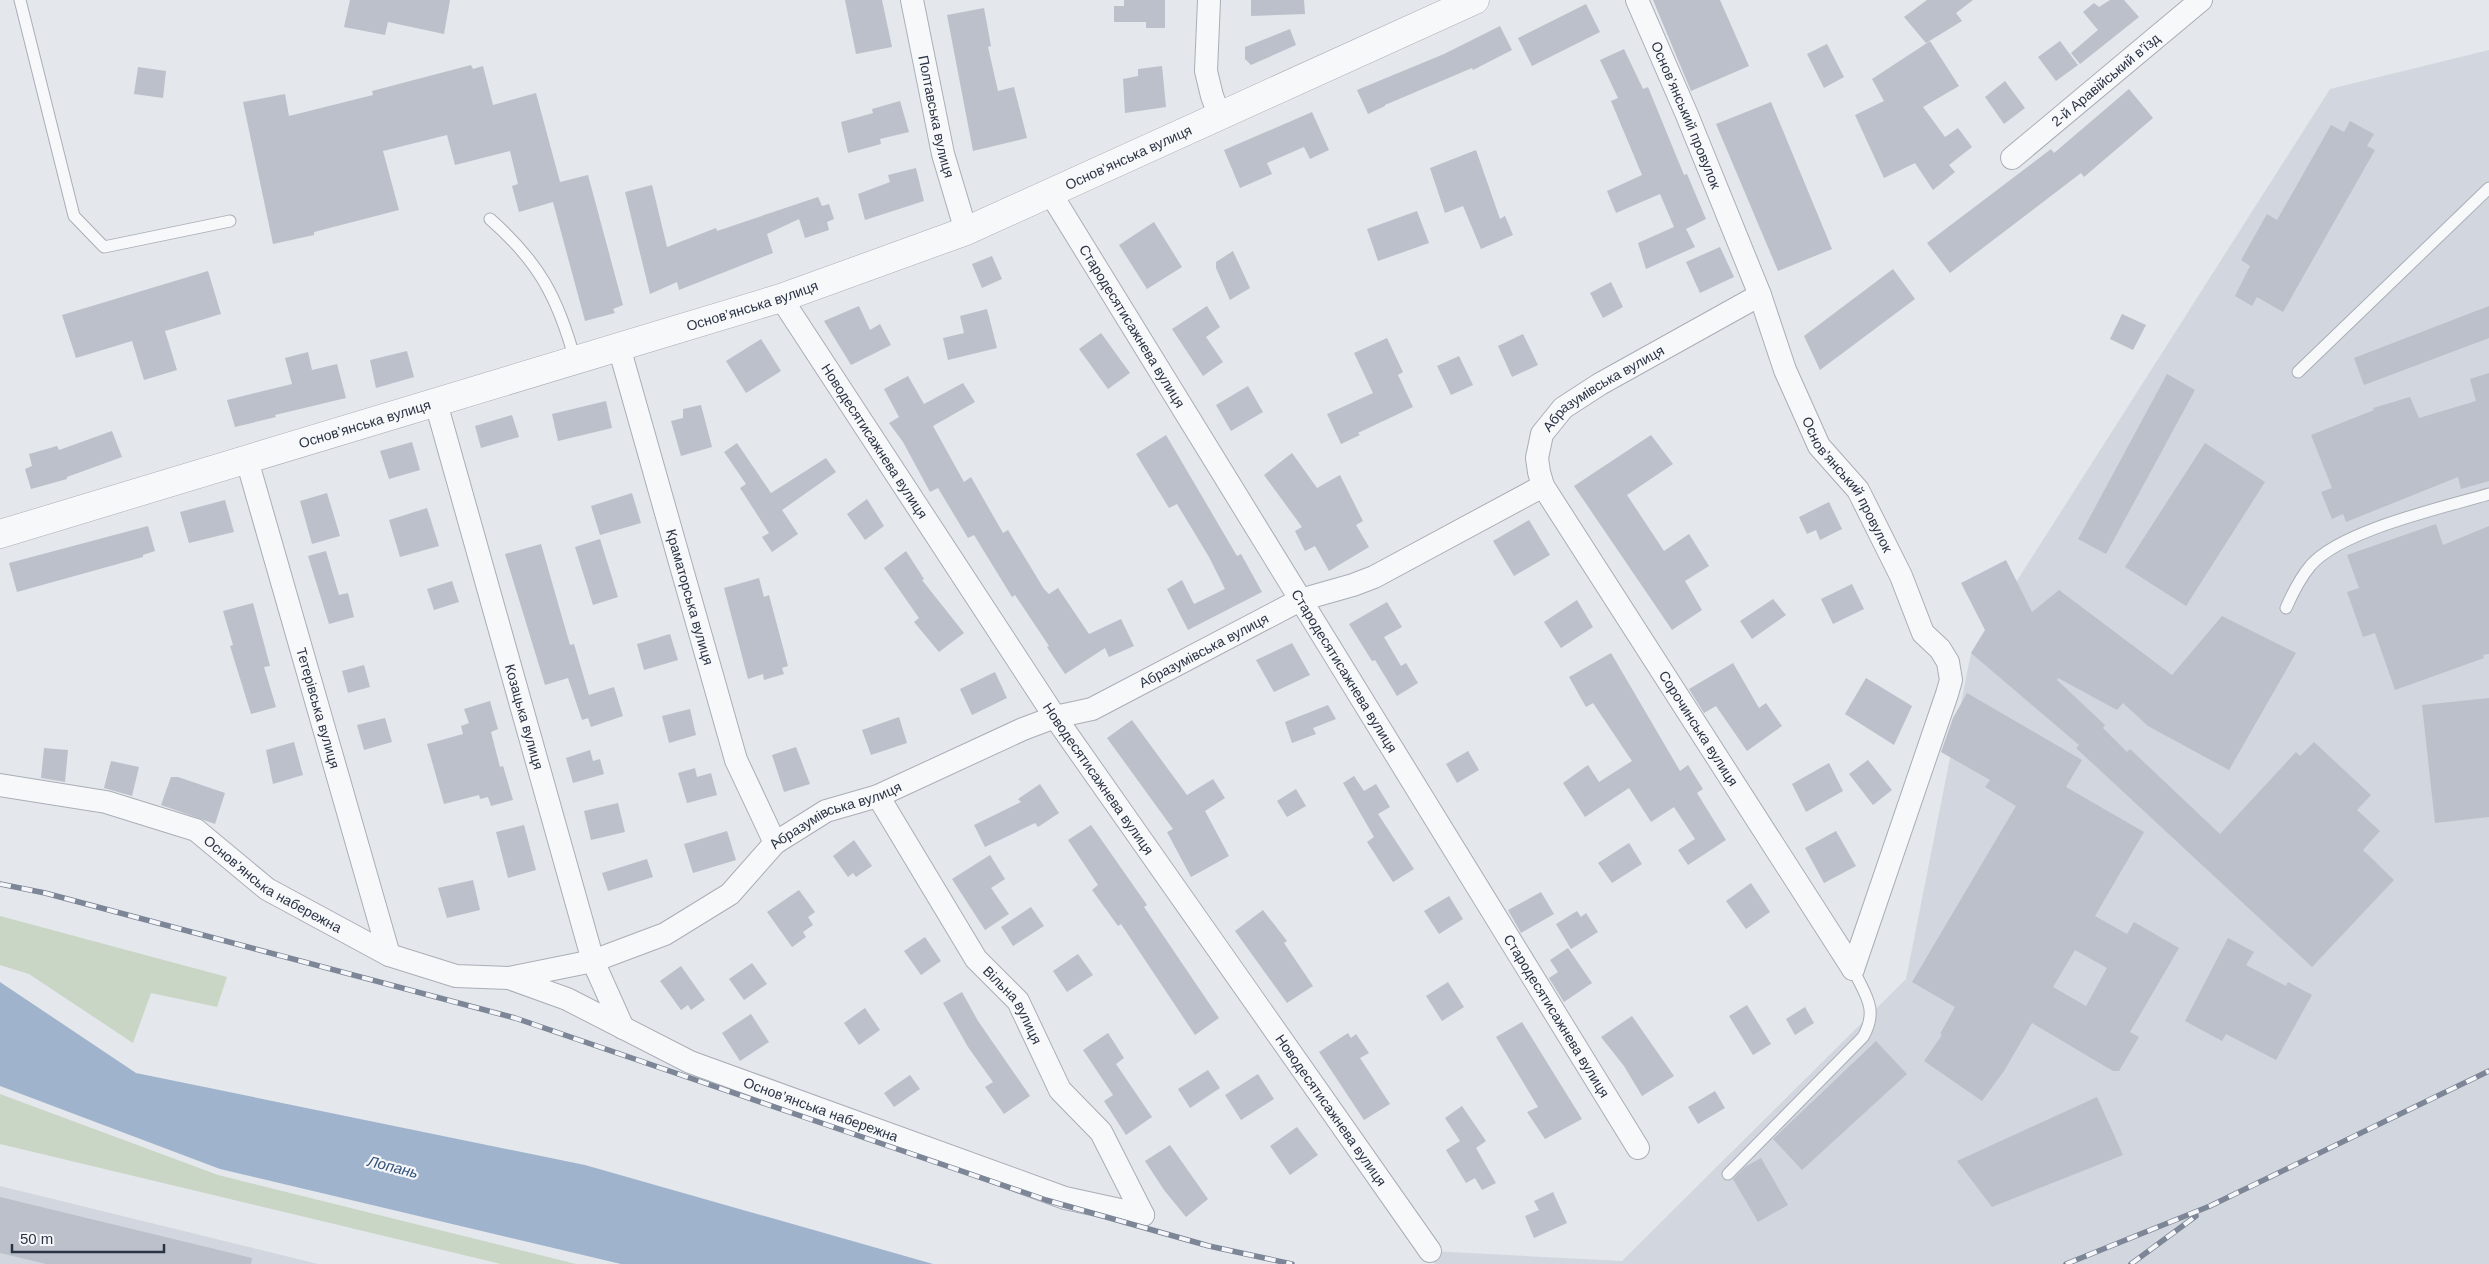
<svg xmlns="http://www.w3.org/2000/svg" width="2489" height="1264" font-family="Arial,sans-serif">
	<rect width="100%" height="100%" fill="#e4e7ec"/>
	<!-- built -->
	<g fill="#d2d6de">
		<path d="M2489 50V1264H1435L1430 1251 1622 1261 1906 979 1971 653 2330 89Z"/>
		<path d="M0 1186 318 1264H0Z"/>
	</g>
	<!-- green -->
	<g fill="#c9d6c5">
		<path d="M0 916 227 977 217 1007 151 993 133 1043 29 974 0 965Z"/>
		<path d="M0 1094 218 1175 576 1264H501L0 1144Z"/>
	</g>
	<!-- water -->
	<path fill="#9fb4cc" d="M0 982 136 1073 585 1165 933 1264H621L220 1169 0 1086Z"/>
	<!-- building -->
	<g fill="#bbc0ca" fill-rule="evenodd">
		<path d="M350 0H450L444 34 388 22 385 35 344 27Z"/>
		<path d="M845 0H882L892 47 856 54Z"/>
		<path d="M1124 0H1165V28H1146V22H1114V6H1124Z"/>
		<path d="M1251 0H1304L1305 14 1251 16Z"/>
		<path d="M1653 0H1720L1749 66 1691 91Z"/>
		<path d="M1927 0H1973L1956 13 1962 21 1926 43 1904 17Z"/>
		<path d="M2110 0H2124L2139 17 2080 64 2071 53 2098 30 2083 12 2094 3 2099 7Z"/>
		<path d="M1586 4 1600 32 1532 66 1518 38Z"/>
		<path d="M984 8 991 46 988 47 998 91 1014 87 1027 138 973 151 947 15Z"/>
		<path d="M1500 26 1512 50 1473 70 1472 68 1385 105V106L1368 114 1357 90 1444 54Z"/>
		<path d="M1290 29 1296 45 1251 65 1245 59V47Z"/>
		<path d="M1930 41 1959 86 1923 107 1945 137 1958 128 1972 147 1949 165 1955 172 1933 190 1915 163 1884 178 1855 115 1884 101 1872 79Z"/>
		<path d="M2060 41 2078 65 2056 81 2038 57Z"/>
		<path d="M1827 44 1844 77 1824 88 1807 54Z"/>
		<path d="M1624 49 1643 89 1648 87 1684 175 1687 174 1706 219 1686 229 1695 247 1646 269 1638 243 1674 227 1660 194 1616 213 1607 191 1642 175 1611 101 1618 98 1600 60Z"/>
		<path d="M471 65 473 69 483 66 493 105 536 93 560 182 588 175 623 305 613 309 615 313 585 321 553 202 519 212 512 186 518 184 510 151 455 165 447 135 383 151 399 210 314 232V235L273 244 243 102 285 94 289 116 373 95 372 91Z"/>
		<path d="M1162 66 1166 107 1125 113 1123 79 1138 76V69Z"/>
		<path d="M138 67 166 71 163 98 134 94Z"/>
		<path d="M2005 81 2025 108 2004 124 1985 97Z"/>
		<path d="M2129 89 2153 118 2084 177 2081 173 1950 273 1927 243 2051 149 2054 153Z"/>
		<path d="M900 101 909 132 880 139 881 144 848 153 841 122 873 113 872 109Z"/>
		<path d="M1771 102 1832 249 1778 271 1716 124Z"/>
		<path d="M1312 112 1329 150 1310 159 1304 147 1267 163 1272 174 1240 188 1224 150Z"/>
		<path d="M2350 121 2374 134 2367 146 2375 150 2283 312 2257 297 2252 306 2235 296 2250 266 2241 260 2267 214 2277 220 2331 125 2344 132Z"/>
		<path d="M1476 150 1500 219 1505 216 1513 235 1481 249 1463 206 1445 213 1430 168Z"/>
		<path d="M916 168 924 201 865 220 858 194 890 182 888 175Z"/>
		<path d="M652 185 667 247 716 228 717 231 818 197 822 206 829 204 834 219 827 222 829 230 805 238 799 219 767 234 773 253 679 290 677 282 650 294 625 192Z"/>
		<path d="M1417 211 1429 243 1378 261 1367 229Z"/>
		<path d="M1154 222 1182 267 1147 289 1119 245Z"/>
		<path d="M1720 247 1734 277 1700 293 1686 262Z"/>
		<path d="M1233 251 1250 288 1230 300 1216 268V262Z"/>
		<path d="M992 256 1002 279 982 288 972 264Z"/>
		<path d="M1893 269 1915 299 1820 370 1804 336Z"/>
		<path d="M208 271 221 314 165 331 177 370 144 380 132 341 76 358 62 315Z"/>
		<path d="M1611 282 1623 307 1603 318 1590 293Z"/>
		<path d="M859 306 870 330 880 324 891 345 851 365 824 321Z"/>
		<path d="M1207 306 1220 327 1206 337 1223 362 1203 376 1172 329Z"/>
		<path d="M2489 306V338L2364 385 2354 358Z"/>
		<path d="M987 309 997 348 948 360 943 338 964 333 960 316Z"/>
		<path d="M2122 314 2146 325 2133 350 2110 339Z"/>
		<path d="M1101 333 1130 373 1108 389 1079 349Z"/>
		<path d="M1523 334 1538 365 1512 377 1498 346Z"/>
		<path d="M1387 338 1403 372 1398 375 1413 407 1358 433 1360 435 1341 444 1327 414 1373 393 1354 353Z"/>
		<path d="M761 339 781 371 746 393 726 361Z"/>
		<path d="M407 351 414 377 376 388 370 360Z"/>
		<path d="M308 352 312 370 337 364 346 398 275 415 276 417 235 427 227 400 292 384 285 358Z"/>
		<path d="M1459 356 1473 385 1451 395 1437 366Z"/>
		<path d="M2489 373V481L2461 489 2458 477 2346 522 2343 514 2332 519 2321 492 2332 488 2311 435 2374 410 2373 408 2410 397 2419 418 2476 401 2470 379Z"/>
		<path d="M2167 374 2195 390 2106 554 2078 539Z"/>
		<path d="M908 376 924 404 963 383 975 402 933 426 964 482 971 477 1003 533 1008 530 1044 589 1049 594 1058 588 1089 634 1121 619 1134 646 1109 657 1105 648 1065 674 1047 647 1049 646 1015 595 1012 597 974 535 968 538 938 488 930 492 903 442 889 423 899 417 884 389Z"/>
		<path d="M1248 386 1263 412 1231 431 1216 405Z"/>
		<path d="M606 401 612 428 558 441 552 414Z"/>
		<path d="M701 405 712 447 681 456 671 421 683 418V409Z"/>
		<path d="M512 415 519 437 481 448 475 426Z"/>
		<path d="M112 431 122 457 67 477V479L31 489 25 469 32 466 29 454 57 446 59 450Z"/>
		<path d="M1166 435 1237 556 1241 554 1262 592 1188 630 1167 589 1182 580 1194 604 1225 589 1209 557 1177 504 1169 508 1136 454Z"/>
		<path d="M1651 435 1673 464 1627 495 1664 551 1689 534 1709 566 1685 581 1702 610 1672 630 1574 486Z"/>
		<path d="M412 442 420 470 389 479 380 451Z"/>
		<path d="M737 443 771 493 826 458 836 472 782 510 798 534 772 552 762 537 769 533 740 488 746 484 724 452Z"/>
		<path d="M2205 443 2265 482 2186 606 2125 567Z"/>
		<path d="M1292 453 1317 488 1340 475 1363 521 1356 525 1369 547 1329 571 1315 546 1305 551 1295 531 1302 527 1264 475Z"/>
		<path d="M327 493 340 536 312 544 300 501Z"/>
		<path d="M632 493 641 523 600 535 591 506Z"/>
		<path d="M867 499 884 526 865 540 847 514Z"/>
		<path d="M225 500 234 532 189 543 180 512Z"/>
		<path d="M1829 502 1842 529 1820 540 1816 530 1807 534 1799 517Z"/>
		<path d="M427 508 439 546 400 557 389 520Z"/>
		<path d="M1529 520 1550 555 1514 576 1493 541Z"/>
		<path d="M2436 524 2443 545 2489 526V654L2483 655 2484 658 2395 690 2375 633 2363 637 2347 592 2359 588 2347 555Z"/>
		<path d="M148 526 155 551 143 555V557L17 592 9 563Z"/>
		<path d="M600 539 618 597 593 605 575 547Z"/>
		<path d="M541 544 570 645 574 644 589 695 614 687 623 716 591 727 588 718 582 720 568 678 545 685 505 554Z"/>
		<path d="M326 551 339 595 348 593 354 617 329 624 308 556Z"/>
		<path d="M906 551 924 579 922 580 964 633 939 652 914 622 919 618 884 568Z"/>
		<path d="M2006 560 2032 612 2059 590 2172 675 2222 616 2296 653 2229 770 2148 726 2123 703 2117 710 2058 678 2057 680 2105 725 2103 728 2127 752 2130 749 2220 834 2296 752 2300 756 2314 742 2371 795 2357 810 2380 831 2363 850 2394 880 2312 967 2076 748 2079 745 1971 653 1985 630 1961 583Z"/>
		<path d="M759 578 764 597 769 595 788 666 782 668 784 674 764 680 763 674 748 679 724 588Z"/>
		<path d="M452 581 459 602 434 610 427 589Z"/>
		<path d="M1852 584 1864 609 1833 624 1821 599Z"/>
		<path d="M1773 599 1786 615 1752 639 1740 621Z"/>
		<path d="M1577 600 1593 627 1561 648 1544 622Z"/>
		<path d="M1387 602 1402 627 1384 637 1401 666 1406 663 1418 683 1397 696 1375 660 1372 661 1349 624Z"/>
		<path d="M253 603 270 666 264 667 276 707 251 714 230 646 233 645 223 611Z"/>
		<path d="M670 634 678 660 644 670 637 644Z"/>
		<path d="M1292 643 1310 675 1274 692 1256 660Z"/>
		<path d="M1611 653 1680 771 1688 765 1703 789 1697 793 1726 840 1688 865 1678 850 1695 839 1674 807 1651 822 1629 788 1585 817 1563 783 1588 765 1599 782 1632 761 1593 703 1586 707 1569 677Z"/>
		<path d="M1733 663 1759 708 1766 703 1782 726 1747 751 1716 706 1704 713 1689 689Z"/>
		<path d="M364 665 370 687 348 693 342 671Z"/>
		<path d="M995 672 1007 698 972 715 960 689Z"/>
		<path d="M1866 678 1912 706 1894 745 1845 714Z"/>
		<path d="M1967 693 2082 760 2066 787 2144 832 2095 916 2127 934 2134 922 2179 948 2130 1032 2139 1037 2119 1071H2113L2032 1023 2004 1071 1982 1101 1924 1061 1942 1035 1940 1034 1955 1007 1912 982 2016 806 1985 787 1990 780 1941 752 1953 718ZM2075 950 2107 968 2086 1006 2053 987Z"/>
		<path d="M2489 698V817L2435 823 2422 705Z"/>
		<path d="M490 701 498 729 491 732 500 767 503 766 513 800 491 806 488 797 480 799 479 795 444 804 427 744 463 734 461 726 469 723 464 709Z"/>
		<path d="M1328 705 1336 719 1313 728 1316 734 1292 743 1285 722Z"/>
		<path d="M690 709 696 735 669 743 662 716Z"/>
		<path d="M899 717 907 743 871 755 862 730Z"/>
		<path d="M385 718 392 742 364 750 357 725Z"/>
		<path d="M1132 720 1187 795 1213 779 1225 798 1205 811 1229 856 1191 877 1167 832 1173 829 1107 738Z"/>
		<path d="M294 742 303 775 273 784 266 750Z"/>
		<path d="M796 747 810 784 784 792 772 755Z"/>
		<path d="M44 748 68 750 65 782 41 778Z"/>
		<path d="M590 750 593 761 600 759 604 774 573 783 566 758Z"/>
		<path d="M1468 751 1479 770 1457 783 1446 764Z"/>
		<path d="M1868 760 1892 790 1873 805 1849 774Z"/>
		<path d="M111 761 139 767 132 796 104 788Z"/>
		<path d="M1829 763 1843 791 1806 812 1792 784Z"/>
		<path d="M695 768 697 777 711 773 717 795 687 803 678 773Z"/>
		<path d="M1354 776 1364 791 1376 784 1390 807 1378 814 1414 869 1393 882 1367 842 1374 837 1343 783Z"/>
		<path d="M171 777H178L225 793 215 824 161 805Z"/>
		<path d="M1040 784 1059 813 1038 827 1035 823 985 847 974 825 1021 802 1018 799Z"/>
		<path d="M1296 789 1306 806 1287 817 1277 801Z"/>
		<path d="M618 803 625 832 591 840 584 811Z"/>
		<path d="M524 825 536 870 508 878 496 832Z"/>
		<path d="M1091 825 1147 905 1144 907 1219 1018 1195 1035 1121 924 1118 926 1092 890 1098 885 1068 840Z"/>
		<path d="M727 831 736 860 693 873 684 844Z"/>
		<path d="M1836 831 1856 866 1824 883 1805 848Z"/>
		<path d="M854 840 872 866 856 877 853 873 848 877 833 856Z"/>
		<path d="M1629 843 1642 864 1612 883 1598 863Z"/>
		<path d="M990 855 1005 879 991 888 1009 914 985 930 952 879Z"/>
		<path d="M647 859 653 877 608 891 602 873Z"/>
		<path d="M473 880 480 910 447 918 438 888Z"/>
		<path d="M1751 883 1770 912 1746 929 1726 901Z"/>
		<path d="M799 890 815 912 808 917 813 925 803 932 806 937 792 947 767 912Z"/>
		<path d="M1541 892 1554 914 1521 933 1508 910Z"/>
		<path d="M1449 896 1463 919 1439 934 1424 911Z"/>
		<path d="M1031 907 1044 926 1013 946 1001 927Z"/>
		<path d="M1263 910 1287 941 1284 943 1313 986 1287 1003 1235 931Z"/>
		<path d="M1577 911 1581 917 1586 913 1598 932 1571 949 1556 924Z"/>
		<path d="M925 937 941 961 921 975 904 951Z"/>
		<path d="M2228 938 2254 952 2246 965 2286 986 2288 982 2312 995 2276 1060 2226 1034 2222 1041 2185 1021Z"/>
		<path d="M1568 948 1592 983 1564 1002 1549 978 1558 972 1550 960Z"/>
		<path d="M1078 954 1093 975 1067 992 1053 971Z"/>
		<path d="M752 963 767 984 744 1000 729 979Z"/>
		<path d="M681 966 705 1000 691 1010 688 1005 681 1010 660 981Z"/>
		<path d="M1448 982 1464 1007 1442 1021 1426 996Z"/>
		<path d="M962 992 978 1021 1030 1096 1004 1114 985 1087 993 1082 968 1047 943 1003Z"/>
		<path d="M1747 1005 1771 1044 1753 1055 1729 1016Z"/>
		<path d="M1805 1007 1814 1023 1795 1035 1786 1019Z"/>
		<path d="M865 1008 880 1030 859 1045 844 1023Z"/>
		<path d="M751 1014 769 1042 740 1061 722 1033Z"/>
		<path d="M1632 1016 1674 1076 1642 1096 1624 1066 1601 1037Z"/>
		<path d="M1522 1022 1582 1119 1545 1139 1527 1112 1538 1107 1496 1037Z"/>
		<path d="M1108 1033 1124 1058 1116 1064 1152 1117 1126 1135 1104 1101 1113 1095 1083 1050Z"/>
		<path d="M1348 1033 1351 1038 1356 1034 1369 1053 1360 1058 1390 1104 1364 1120 1319 1052Z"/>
		<path d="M1876 1041 1907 1074 1802 1170 1773 1139Z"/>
		<path d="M1208 1070 1220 1088 1190 1108 1178 1089Z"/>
		<path d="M1258 1074 1274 1099 1241 1120 1225 1095Z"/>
		<path d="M910 1075 920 1089 894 1107 884 1093Z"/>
		<path d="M1715 1091 1725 1108 1698 1124 1688 1107Z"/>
		<path d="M2097 1097 2123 1155 1992 1207 1957 1161Z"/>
		<path d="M1462 1106 1486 1141 1476 1148 1496 1183 1482 1190 1475 1178 1466 1183 1446 1150 1460 1141 1445 1118Z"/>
		<path d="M1297 1127 1318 1155 1290 1175 1270 1146Z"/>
		<path d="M1170 1145 1208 1199 1186 1217 1164 1190 1145 1161Z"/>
		<path d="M1761 1158 1788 1205 1758 1222 1733 1179 1745 1167Z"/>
		<path d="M1553 1192 1567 1223 1534 1238 1525 1216 1539 1210 1534 1201Z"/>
		<path d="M0 1197 252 1258 251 1264H46L0 1253Z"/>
	</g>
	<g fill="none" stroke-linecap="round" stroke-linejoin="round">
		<defs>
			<g id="service">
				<path d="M20 0 74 216 104 247 230 221"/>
				<path d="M490 219C539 262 558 298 575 360"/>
				<path d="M2298 372 2489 188"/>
				<path d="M2286 608C2293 592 2300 578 2311 565 2342 530 2442 508 2489 494"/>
				<path d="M1728 1174 1863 1037C1879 1009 1865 995 1853 969"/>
			</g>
			<g id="minor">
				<path id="s1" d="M912 0 943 154 966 231"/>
				<path d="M1209 0 1206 71 1212 96 1220 117"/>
				<path id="s2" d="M1637 0 1687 115 1760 295 1785 370 1819 446 1858 490 1901 576 1923 633 1940 649 1948 662 1951 680 1947 694 1853 969"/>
				<path id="s3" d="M2012 158 2201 0"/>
				<path id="s4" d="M1051 194 1638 1148"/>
				<path id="s5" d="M781 298 1055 717 1430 1251"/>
				<path id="s6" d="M619 347 736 760 775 843"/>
				<path id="s7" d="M436 403 593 961 623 1028"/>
				<path id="s8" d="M247 460 389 955"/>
				<path id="s9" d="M1543 486 1853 969"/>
				<path id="s10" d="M0 785 106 802 196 830 267 889 389 955 456 976 509 978 593 961 665 934 730 894 775 843 826 811 878 796 1023 729 1055 717 1092 709 1300 600 1353 585 1374 577 1543 486 1539 472 1537 458 1542 434 1563 408 1600 384 1760 295"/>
				<path id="s11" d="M878 796 976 959 1018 1001 1060 1090 1101 1132 1143 1215"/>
				<path id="s12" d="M509 978 567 999 690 1062 1065 1198 1143 1215"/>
			</g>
			<g id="tertiary">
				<path id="s13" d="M0 534 781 298 966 231 1475 0"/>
			</g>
		</defs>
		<!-- service casing -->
		<use href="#service" stroke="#a9aeb7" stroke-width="13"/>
		<!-- minor casing -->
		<use href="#minor" stroke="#a9aeb7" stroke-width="24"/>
		<!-- tertiary casing -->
		<use href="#tertiary" stroke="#a9aeb7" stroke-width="29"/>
		<!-- service -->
		<use href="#service" stroke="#f7f8fa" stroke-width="11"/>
		<!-- minor -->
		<use href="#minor" stroke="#f7f8fa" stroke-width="22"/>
		<!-- tertiary -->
		<use href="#tertiary" stroke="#f7f8fa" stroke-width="28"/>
		<defs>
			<g id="rail">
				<path d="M0 884 45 893 515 1018 1046 1200 1209 1246 1292 1264"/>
				<path d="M2066 1264 2210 1206 2489 1071"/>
				<path d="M2131 1264 2196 1216"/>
			</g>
		</defs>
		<!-- rail casing -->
		<use href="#rail" stroke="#7d8696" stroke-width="5.5"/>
		<!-- rail -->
		<use href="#rail" stroke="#f4f6f9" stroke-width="4" stroke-dasharray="11" stroke-linecap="butt"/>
	</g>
	<g text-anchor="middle" stroke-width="4.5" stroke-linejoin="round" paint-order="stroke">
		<!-- street labels -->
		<g font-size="14" fill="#2b3445" stroke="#f4f6f9">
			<text dy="5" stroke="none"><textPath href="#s3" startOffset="122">2-й Аравійський в’їзд</textPath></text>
			<text dy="5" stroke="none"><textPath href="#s2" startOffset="125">Основ’янський провулок</textPath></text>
			<text dy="5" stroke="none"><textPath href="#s1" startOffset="119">Полтавська вулиця</textPath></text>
			<text dy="5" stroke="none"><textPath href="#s13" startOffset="1191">Основ’янська вулиця</textPath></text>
			<text dy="5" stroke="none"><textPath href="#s13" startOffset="786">Основ’янська вулиця</textPath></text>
			<text dy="5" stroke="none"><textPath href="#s4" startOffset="155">Стародесятисажнева вулиця</textPath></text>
			<text dy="5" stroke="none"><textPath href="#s10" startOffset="1844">Абразумівська вулиця</textPath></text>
			<text dy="5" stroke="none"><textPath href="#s13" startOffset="381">Основ’янська вулиця</textPath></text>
			<text dy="5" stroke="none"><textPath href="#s5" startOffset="171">Новодесятисажнева вулиця</textPath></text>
			<text dy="5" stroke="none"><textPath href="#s2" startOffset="530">Основ’янський провулок</textPath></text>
			<text dy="5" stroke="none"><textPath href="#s6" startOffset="260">Краматорська вулиця</textPath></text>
			<text dy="5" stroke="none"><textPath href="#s10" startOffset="1335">Абразумівська вулиця</textPath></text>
			<text dy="5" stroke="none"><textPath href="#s4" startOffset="560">Стародесятисажнева вулиця</textPath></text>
			<text dy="5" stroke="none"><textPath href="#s8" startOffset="258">Тетерівська вулиця</textPath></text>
			<text dy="5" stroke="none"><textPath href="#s7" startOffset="326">Козацька вулиця</textPath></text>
			<text dy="5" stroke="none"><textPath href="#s9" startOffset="288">Сорочинська вулиця</textPath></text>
			<text dy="5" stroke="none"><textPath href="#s5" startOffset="576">Новодесятисажнева вулиця</textPath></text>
			<text dy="5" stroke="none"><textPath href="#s10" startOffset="930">Абразумівська вулиця</textPath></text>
			<text dy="5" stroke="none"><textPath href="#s10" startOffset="296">Основ’янська набережна</textPath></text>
			<text dy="5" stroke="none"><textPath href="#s11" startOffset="250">Вільна вулиця</textPath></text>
			<text dy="5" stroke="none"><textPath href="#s4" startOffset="965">Стародесятисажнева вулиця</textPath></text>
			<text dy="5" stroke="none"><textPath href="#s12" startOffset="339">Основ’янська набережна</textPath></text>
			<text dy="5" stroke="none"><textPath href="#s5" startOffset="981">Новодесятисажнева вулиця</textPath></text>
		</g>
		<!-- water labels -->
		<g font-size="15" font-style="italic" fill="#34527a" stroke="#f4f6f9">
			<text transform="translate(393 1167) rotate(14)" y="5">Лопань</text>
		</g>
	</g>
	<!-- scale -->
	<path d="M12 1244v8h152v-8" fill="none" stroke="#2b3445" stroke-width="2.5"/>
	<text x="20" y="1244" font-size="15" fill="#2b3445" stroke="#f4f6f9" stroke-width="4" paint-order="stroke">50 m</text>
</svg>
